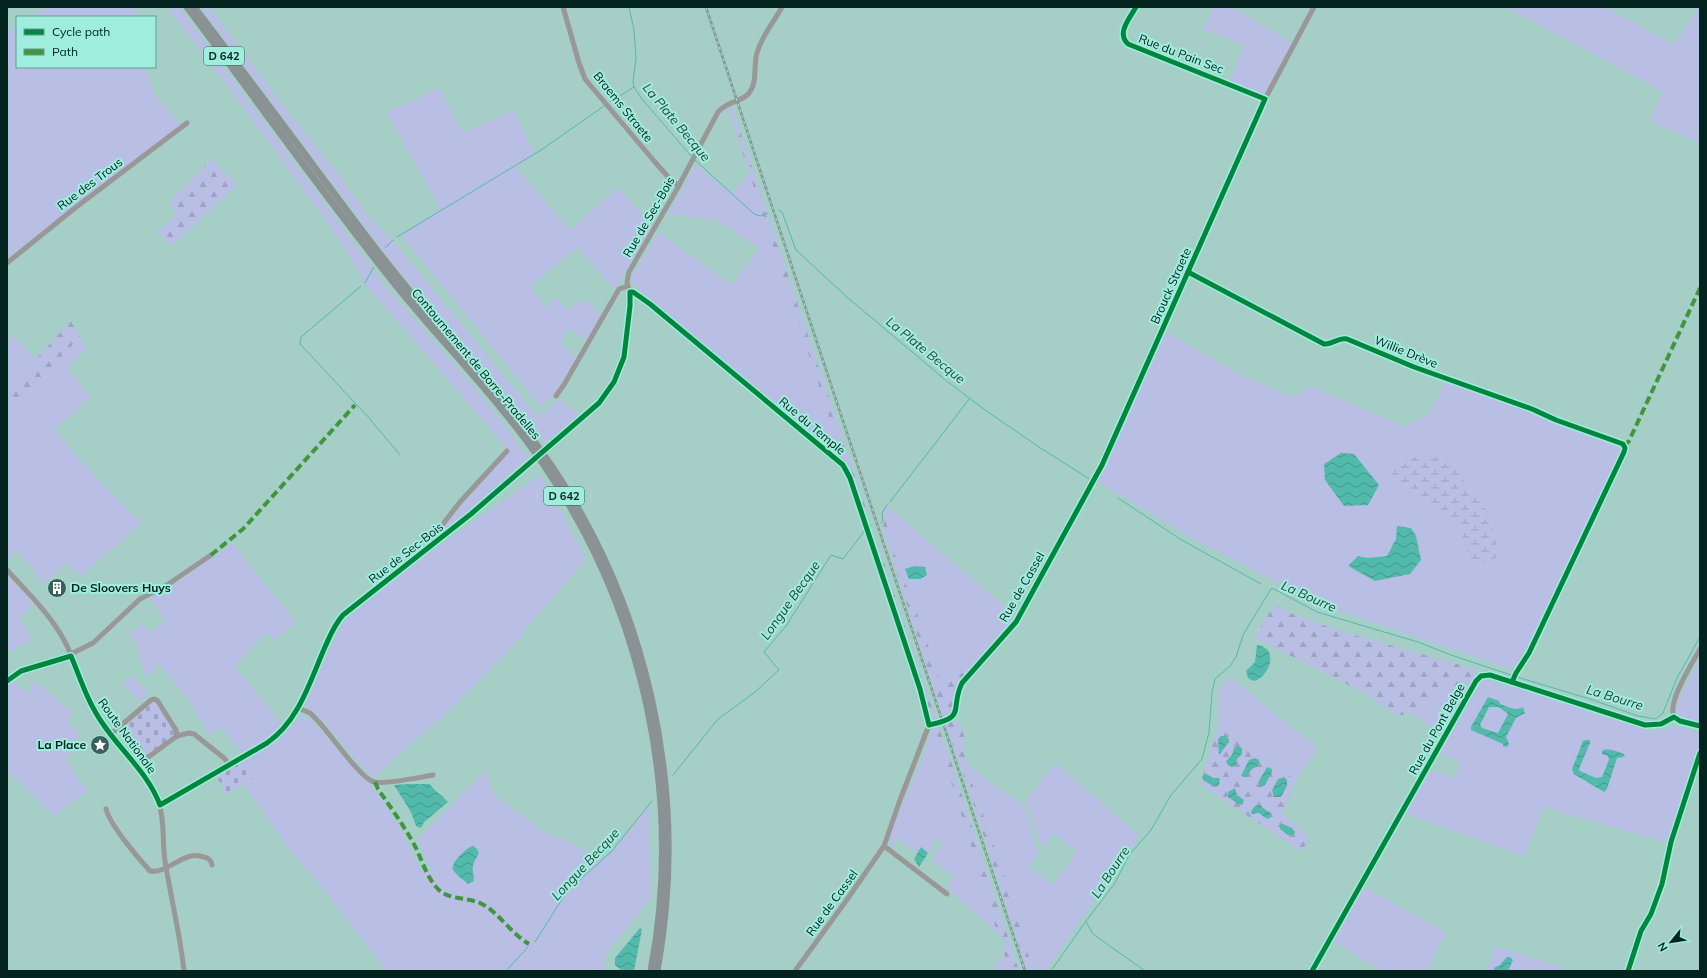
<svg xmlns="http://www.w3.org/2000/svg" width="1707" height="978" font-family="Mulish,sans-serif">
	<defs>
		<pattern id="forest-firs" width="22" height="20" patternUnits="userSpaceOnUse"><rect width="22" height="20" fill="#b9bee4"/><path d="M5 1l3.5 6h-7zM16 11l3.5 6h-7z" fill="#9da3c3"/></pattern>
		<pattern id="wetland-marsh" width="20" height="14" patternUnits="userSpaceOnUse"><rect width="20" height="14" fill="#b9bee4"/><path d="M1 5h8M5 5V1M11 12h8M15 12V8" fill="none" stroke="#9da3c3"/></pattern>
		<pattern id="cemetery-stones" width="16" height="16" patternUnits="userSpaceOnUse"><rect width="16" height="16" fill="#b9bee4"/><path d="M2 7V4a2 2 0 0 1 4 0v3zM10 15v-3a2 2 0 0 1 4 0v3z" fill="#9da3c3"/></pattern>
		<pattern id="water-waves" width="16" height="10" patternUnits="userSpaceOnUse"><rect width="16" height="10" fill="#52baaa"/><path d="M0 5q4-4 8 0t8 0" fill="none" stroke="#42978a"/></pattern>
	</defs>
	<rect width="100%" height="100%" fill="#a4cec6"/>
	<!-- grass -->
	<g fill="#b9bee4">
		<path d="M45 7H136L137 17H30Z"/>
		<path d="M167 7H179L387 288 486 401 529 458 519 469 442 534 438 533 509 451 365 284 346 250 325 219 206 57Z"/>
		<path d="M200 7H209L281 103 340 176 368 216 395 243 533 411 542 416 559 399 580 415 544 444 395 266Z"/>
		<path d="M1214 7H1232L1292 43 1263 95 1230 82 1244 45 1202 29Z"/>
		<path d="M1506 7H1605L1675 45 1698 7H1700V143L1650 121 1662 91Z"/>
		<path d="M17 26V67H146L155 96 181 124 7 258V33Z"/>
		<path d="M439 88 463 133 514 110 534 155 516 168 570 230 618 187 652 227 615 290 577 247 530 287 546 308 556 297 567 309 587 299 601 315 587 340 568 328 561 342 577 358 554 394 541 407 401 235 440 209 387 112Z"/>
		<path d="M696 165 732 194 749 173 843 459 770 402 647 298 631 282 632 276 659 232 731 285 760 249 716 220 668 214Z"/>
		<path d="M71 321 87 348 67 368 91 397 54 430 94 475 142 523 81 576 66 563 45 584 17 551 7 562V341L13 336 36 358Z"/>
		<path d="M1166 332 1237 373 1286 395 1299 396 1310 386 1405 427 1429 414 1446 380 1620 448 1622 451 1534 634 1513 670 1320 604 1194 539 1096 481Z"/>
		<path d="M540 475 555 500 586 559 525 630 521 638 442 718 410 744 375 777H372L355 759 321 719 304 704 337 633 346 619 426 555Z"/>
		<path d="M887 506 1017 617 997 642 968 672 959 674 940 683 924 632 888 536 887 521 884 520V512Z"/>
		<path d="M232 543 296 622 275 640 266 633 234 666 272 711 282 726 267 739 242 753 221 727 210 735 188 699 160 665 146 677C140 661 140 647 130 634L143 624 149 632 166 623 149 596 169 588Z"/>
		<path d="M7 575 34 604 19 618 33 640 7 653Z"/>
		<path d="M1700 657V723C1689 721 1675 720 1676 705Z"/>
		<path d="M1476 673 1474 681 1443 733 1410 713Z"/>
		<path d="M132 676 149 694 139 702 123 684Z"/>
		<path d="M1230 677 1318 748 1296 780 1218 728 1219 689Z"/>
		<path d="M12 679 26 693 36 682 72 712 68 721 80 736 74 740 78 747 65 760 88 791 53 816 7 770V684Z"/>
		<path d="M1483 679 1512 687 1649 731 1655 732 1676 727 1700 732V749L1669 843 1543 807 1524 856 1405 813 1429 769 1454 778 1460 763 1439 753Z"/>
		<path d="M302 715 313 722 358 773 375 789 401 829 421 871H431L417 840 479 777 487 771 491 787 498 798 545 833 569 842 602 859C621 844 636 823 649 804L651 898 606 953 604 966 606 971H387L322 888 289 849 246 788 249 787 246 782 252 779 239 761 282 737Z"/>
		<path d="M934 726 994 921 995 927 993 929 951 892 948 886 954 876 932 861 942 842 936 839 928 853 921 847 917 853 898 838 891 849 890 836 894 823 921 762 932 729Z"/>
		<path d="M1055 763 1140 836C1129 849 1121 863 1111 877 1089 908 1067 938 1047 971H1038L1030 960 1006 881 971 780 968 764C978 773 988 781 999 789 1009 795 1020 800 1026 810 1034 822 1030 844 1039 853L1029 867 1053 885 1077 852 1054 834 1044 847C1031 835 1038 816 1025 802Z"/>
		<path d="M1364 887 1446 932 1427 971H1382L1333 941Z"/>
		<path d="M1495 946 1573 971H1487Z"/>
		<path d="M1004 954 1011 971H992Z"/>
	</g>
	<!-- forest -->
	<g fill="url(#forest-firs)">
		<path d="M732 107 861 494 867 511 863 513 843 459 728 109Z"/>
		<path d="M212 159 237 185 172 246 157 233 177 214 170 201Z"/>
		<path d="M71 321 80 337 7 412V391Z"/>
		<path d="M884 520 887 521 888 536 924 632 940 682 959 674 968 672 958 689 952 707 947 717 943 718 883 529Z"/>
		<path d="M878 545 935 716V721L931 720 929 718 876 551Z"/>
		<path d="M1275 604 1290 613 1340 631 1474 669 1476 673 1410 713 1397 716 1368 695 1254 637Z"/>
		<path d="M950 721H956L964 732V753L968 764 971 780 1006 881 1030 960 1038 971H1027L969 790 945 723Z"/>
		<path d="M938 725 955 773 953 774 954 777H956L1019 971H1011L1004 954V940L993 929 995 927 994 921 934 726Z"/>
		<path d="M1218 728 1296 780 1282 814 1309 836 1302 852 1200 784Z"/>
	</g>
	<!-- wetland -->
	<path fill="url(#wetland-marsh)" d="M1403 457H1446L1489 514 1499 556 1486 563 1470 559 1459 527 1400 489 1390 472Z"/>
	<!-- cemetery -->
	<g fill="url(#cemetery-stones)">
		<path d="M153 701 155 702 175 732 174 736 141 759 122 730Z"/>
		<path d="M239 761 252 779 246 782 249 787 246 788 243 784 227 795 215 774Z"/>
	</g>
	<!-- water -->
	<g fill="url(#water-waves)" fill-rule="evenodd">
		<path d="M1341 453 1354 454 1379 485 1368 505 1344 506 1325 480 1324 464Z"/>
		<path d="M1397 526 1411 528 1416 536 1421 560 1410 574 1375 581 1348 566 1358 556 1368 558 1387 556 1396 539Z"/>
		<path d="M914 566 925 567 927 575 920 579H909L905 569Z"/>
		<path d="M1257 645C1279 648 1270 674 1257 680 1254 682 1251 680 1248 678L1246 671 1255 662Z"/>
		<path d="M1488 697 1499 701 1500 704C1508 706 1515 712 1523 707L1525 713 1516 718 1506 737 1509 744 1507 747 1503 746V744L1471 730V727ZM1489 707H1499L1508 714 1498 733 1482 728 1480 725Z"/>
		<path d="M1221 736H1225L1229 739V742L1219 755 1218 739Z"/>
		<path d="M1586 740H1590V743L1579 769 1580 771 1596 778 1602 777 1609 760 1608 756 1602 754V751C1607 747 1620 752 1625 755L1623 757 1617 758 1607 789 1604 792 1574 774 1572 769 1583 741Z"/>
		<path d="M1238 746 1242 748V754L1237 759 1236 765 1232 767 1228 765 1226 761 1232 755 1234 748Z"/>
		<path d="M1255 758 1259 760 1258 766 1252 769 1246 777 1241 776 1249 760Z"/>
		<path d="M1267 767 1272 769V772L1265 785 1259 787V781Z"/>
		<path d="M1206 774 1213 778H1220L1219 785 1213 786 1203 780 1202 776Z"/>
		<path d="M1284 777 1287 780V786L1281 797H1274L1272 790 1278 779Z"/>
		<path d="M410 784H430C435 792 442 795 448 802L424 822 421 828 416 826 411 812 394 785Z"/>
		<path d="M1235 788 1237 795 1244 800 1242 805 1238 804 1228 797V792Z"/>
		<path d="M1259 805 1270 813 1271 817 1267 819 1259 813 1252 814 1251 811 1255 806Z"/>
		<path d="M1283 824 1292 828 1295 832 1294 835H1288L1280 829V825Z"/>
		<path d="M473 846 477 849 479 853C470 869 473 865 474 881L468 884C464 880 456 875 453 870 450 863 467 847 473 846Z"/>
		<path d="M921 847 928 853 919 867 914 859Z"/>
		<path d="M640 928 642 929 634 971H622L615 965V958Z"/>
		<path d="M1507 957H1510L1513 960 1508 971H1493L1495 967 1499 966Z"/>
	</g>
	<g fill="none" stroke-linecap="round" stroke-linejoin="round">
		<!-- stream -->
		<g stroke="#52baaa" stroke-width="1">
			<path d="M629 7 634 30 636 59 633 81 634 87 642 99 691 156"/>
			<path d="M610 102 634 87"/>
			<path d="M695 160 754 214 760 216 768 213"/>
			<path d="M778 210 782 212 796 250 848 298 948 382 985 410 1039 447 1091 480"/>
			<path d="M397 237 541 150 604 106"/>
			<path d="M385 248 393 240"/>
			<path d="M365 283 374 267"/>
			<path d="M361 286 301 337 300 344 370 419 400 455"/>
			<path d="M1118 498 1180 539 1261 584"/>
			<path d="M890 502 970 398"/>
			<path d="M881 523 883 521 882 513 887 505"/>
			<path d="M869 527 871 526"/>
			<path d="M1517 677 1590 699 1638 716 1656 719 1663 713 1677 678 1700 637"/>
			<path d="M673 775 718 719 755 692 779 670 764 652 786 626 831 555 843 559 863 533 864 529"/>
			<path d="M1086 922 1093 934 1145 971"/>
			<path d="M535 942 564 896 576 883 611 852 652 801"/>
			<path d="M506 971 528 947"/>
			<path d="M1051 971 1086 921 1115 883 1129 855 1151 830 1171 795 1202 759 1209 732 1212 693 1215 679 1230 666 1236 657 1243 635 1271 589H1274L1317 612 1418 642 1451 655 1514 676"/>
		</g>
		<!-- minor -->
		<g stroke="#999798" stroke-width="5">
			<path d="M563 7 579 63 585 79 654 161 671 180 679 186"/>
			<path d="M1136 7C1130 18 1116 33 1128 44L1265 99"/>
			<path d="M7 263 75 208 187 123"/>
			<path d="M1188 272 1324 344C1333 345 1338 337 1347 339L1414 367 1532 409 1556 420 1623 444 1625 448 1624 452 1529 653 1516 673 1512 682"/>
			<path d="M630 292 635 293 647 302 837 459 845 467 850 478 920 689 929 725"/>
			<path d="M556 396 565 383 619 289 628 286"/>
			<path d="M550 447 596 407 607 393 618 375 624 357 627 341 631 304 627 282 629 272 677 189 718 112C728 100 743 102 749 93 758 82 753 66 757 53 761 37 774 22 782 7"/>
			<path d="M434 543 433 537 460 502 507 451"/>
			<path d="M7 570C27 592 50 614 64 640 79 668 84 696 102 723 120 750 149 772 159 804 165 821 162 842 165 861 171 898 180 934 184 971"/>
			<path d="M1700 649C1693 662 1663 708 1676 719 1682 724 1693 725 1700 726"/>
			<path d="M71 654 93 643 140 599 167 585 211 555"/>
			<path d="M7 681 21 671 71 656"/>
			<path d="M298 708 310 713 317 720C329 732 360 778 374 782 385 785 421 777 433 775"/>
			<path d="M929 725 946 721 954 716 959 691 962 683 1016 622 1102 465 1265 99 1314 7"/>
			<path d="M111 734 151 700 154 699 157 700 176 730 177 736 136 766"/>
			<path d="M177 736 189 733 194 734 224 758 229 764"/>
			<path d="M160 805 267 743 285 728 296 713 333 630 343 615 452 529 529 464"/>
			<path d="M106 809C110 825 138 858 150 871 163 874 179 858 191 856 195 855 200 856 204 857 209 858 211 860 212 865"/>
			<path d="M884 846 947 894"/>
			<path d="M795 971 846 901 884 846 900 800 929 725"/>
			<path d="M1312 971 1479 677 1485 674 1490 675 1645 725 1661 724 1674 717"/>
		</g>
		<!-- highway -->
		<g stroke="#8b9293" stroke-width="7">
			<path d="M187 7C256 99 323 194 395 284 444 345 500 400 544 465 644 611 684 797 651 971"/>
			<path d="M194 7C236 62 277 117 318 172 346 209 373 247 403 283 448 340 499 392 541 451 648 600 690 791 657 971"/>
		</g>
		<defs>
			<path id="rail" d="M706 7 1025 971"/>
		</defs>
		<!-- rail casing -->
		<use href="#rail" stroke="#859793" stroke-width="2.5"/>
		<!-- rail -->
		<use href="#rail" stroke="#9feddd" stroke-width="1" stroke-dasharray="3" stroke-linecap="butt"/>
		<!-- minor-bridge -->
		<path stroke="#999798" stroke-width="5" d="M529 464 550 447"/>
		<!-- quiet -->
		<g stroke="#42943d" stroke-width="4" stroke-dasharray="8 4" stroke-linecap="butt">
			<path d="M1624 446 1629 441 1700 288"/>
			<path d="M211 555 243 529 355 405"/>
			<path d="M375 782 378 789C391 808 405 827 416 848 422 861 427 877 437 888 447 900 466 897 480 903 499 912 510 933 529 944"/>
		</g>
		<defs>
			<g id="cycleway">
				<path d="M1188 272 1324 344C1333 345 1338 337 1347 339L1414 367 1532 409 1556 420 1623 444 1625 448 1624 452 1529 653 1516 673 1512 682"/>
				<path d="M7 681 21 671 71 656C81 680 88 703 103 724 121 751 148 773 160 805L267 743C299 721 310 681 325 647 330 636 334 625 343 615L471 514 599 403 614 382 624 357 630 306V292H633L650 304 843 465 850 478 920 689 929 725C968 717 949 710 962 683L1016 622 1102 465 1265 99 1128 44C1116 33 1130 18 1136 7"/>
				<path d="M1312 971 1476 681 1481 676 1490 675 1645 725 1661 724 1674 717 1680 721 1700 726"/>
				<path d="M1628 971 1641 931 1651 914 1662 884 1671 842 1700 753"/>
			</g>
		</defs>
		<!-- cycleway casing -->
		<use href="#cycleway" stroke="#9feddd" stroke-width="8"/>
		<!-- cycleway -->
		<use href="#cycleway" stroke="#00873e" stroke-width="5"/>
	</g>
	<!-- icons -->
	<defs>
		<symbol id="building-disc" viewBox="-11 -11 22 22"><circle r="9.5" fill="#3b5f59" stroke="#9feddd"/><path d="M-4-6H4V6H1V3H-1V6H-4ZM-2.5-4.3h1.7v1.8h-1.7ZM.8-4.3h1.7v1.8H.8ZM-2.5-1h1.7V.8h-1.7ZM.8-1h1.7V.8H.8Z" fill="#fff"/></symbol>
		<symbol id="sight-disc" viewBox="-11 -11 22 22"><circle r="9.5" fill="#3b5f59" stroke="#9feddd"/><path d="M0-6L1.8-2.2L6-1.7L2.9 1.2L3.7 5.4L0 3.3L-3.7 5.4L-2.9 1.2L-6-1.7L-1.8-2.2Z" fill="#fff"/></symbol>
	</defs>
	<g fill-rule="evenodd">
		<use href="#building-disc" x="46" y="577" width="22" height="22"/>
		<use href="#sight-disc" x="89" y="734" width="22" height="22"/>
	</g>
	<g text-anchor="middle" stroke-width="4" stroke-linejoin="round" paint-order="stroke">
		<!-- shield labels -->
		<g fill="#9feddd" stroke="#316057" stroke-width="1">
			<rect x="204" y="47" width="40" height="18" rx="3"/>
			<rect x="544" y="487" width="40" height="18" rx="3"/>
		</g>
		<g font-size="11" font-weight="bold" fill="#02231e">
			<text x="224" y="60">D 642</text>
			<text x="564" y="500">D 642</text>
		</g>
		<!-- street labels -->
		<g font-size="12" fill="#02231e" stroke="#9feddd">
			<text transform="translate(1181 54) rotate(21)" y="4">Rue du Pain Sec</text>
			<text transform="translate(623 107) rotate(51)" y="4">Braems Straete</text>
			<text transform="translate(90 184) rotate(-37)" y="4">Rue des Trous</text>
			<text transform="translate(649 217) rotate(-60)" y="4">Rue de Sec-Bois</text>
			<text transform="translate(1171 286) rotate(-66)" y="4">Brouck Straete</text>
			<text transform="translate(1406 352) rotate(22)" y="4">Willie Drève</text>
			<text transform="translate(476 364) rotate(50)" y="4">Contournement de Borre-Pradelles</text>
			<text transform="translate(812 426) rotate(40)" y="4">Rue du Temple</text>
			<text transform="translate(406 553) rotate(-38)" y="4">Rue de Sec-Bois</text>
			<text transform="translate(1022 587) rotate(-60)" y="4">Rue de Cassel</text>
			<text transform="translate(1437 729) rotate(-61)" y="4">Rue du Pont Belge</text>
			<text transform="translate(127 736) rotate(54)" y="4">Route Nationale</text>
			<text transform="translate(832 903) rotate(-54)" y="4">Rue de Cassel</text>
		</g>
		<!-- poi labels -->
		<g font-size="12" font-weight="bold" fill="#02231e" stroke="#9feddd" text-anchor="start">
			<text x="71" y="592">De Sloovers Huys</text>
			<text x="86" y="749" text-anchor="end">La Place</text>
		</g>
		<!-- water labels -->
		<g font-size="13" font-style="italic" fill="#2a4540" stroke="#9feddd">
			<text transform="translate(677 122) rotate(50)" y="5">La Plate Becque</text>
			<text transform="translate(926 350) rotate(39)" y="5">La Plate Becque</text>
			<text transform="translate(1309 596) rotate(24)" y="5">La Bourre</text>
			<text transform="translate(790 600) rotate(-55)" y="5">Longue Becque</text>
			<text transform="translate(1615 697) rotate(17)" y="5">La Bourre</text>
			<text transform="translate(585 864) rotate(-47)" y="5">Longue Becque</text>
			<text transform="translate(1110 872) rotate(-57)" y="5">La Bourre</text>
		</g>
	</g>
	<!-- border -->
	<rect width="1707" height="978" fill="none" stroke="#02231e" stroke-width="16"/>
	<!-- legend -->
	<rect x="16" y="16" width="140" height="52" fill="#9feddd" stroke="#609c91"/>
	<rect x="24" y="29" width="20" height="6" fill="#00873e" stroke="#609c91"/>
	<text x="52" y="36" font-size="12" fill="#02231e">Cycle path</text>
	<rect x="24" y="49" width="20" height="6" fill="#42943d" stroke="#609c91"/>
	<text x="52" y="56" font-size="12" fill="#02231e">Path</text>
	<!-- north arrow -->
	<g transform="translate(1671 942) rotate(240)" stroke="#9feddd" stroke-width="3" paint-order="stroke">
	<path d="M0-3L7 15L0 10L-7 15Z" fill="#02231e"/>
	<text y="-6" font-size="11" font-weight="bold" text-anchor="middle" fill="#02231e">N</text>
	</g>
</svg>
